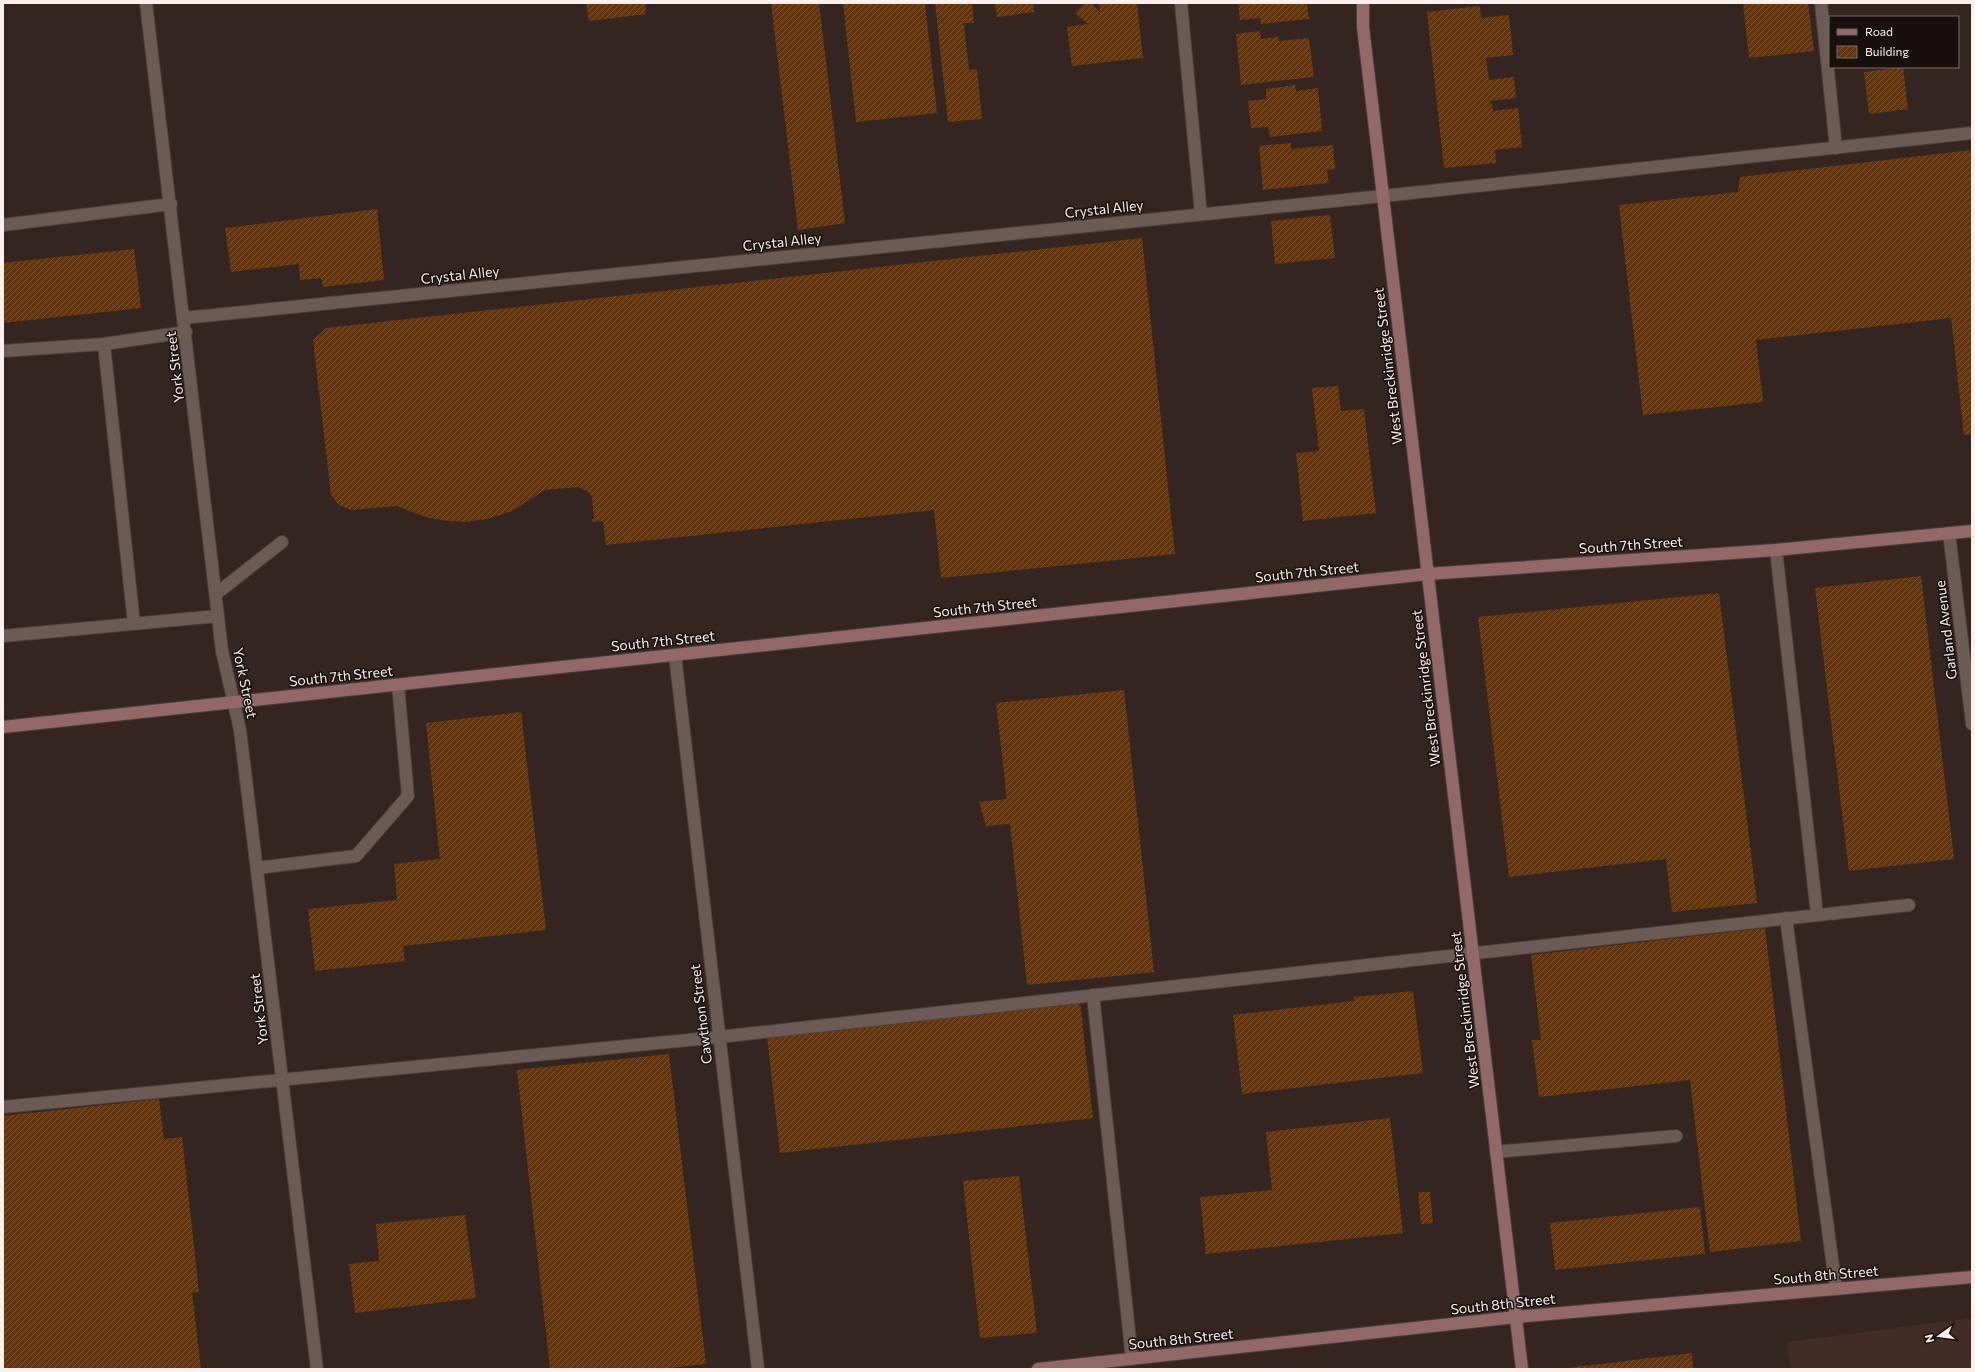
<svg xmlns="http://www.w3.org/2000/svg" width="1975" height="1372" font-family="Commissioner,sans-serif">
	<defs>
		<pattern id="building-hatch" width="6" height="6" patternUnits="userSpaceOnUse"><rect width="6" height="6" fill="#63350e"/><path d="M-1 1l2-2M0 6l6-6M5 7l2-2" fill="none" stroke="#7a5331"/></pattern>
	</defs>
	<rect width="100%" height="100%" fill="#342521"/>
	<!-- built -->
	<path fill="#422c25" d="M1972 1318V1369H1791L1787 1342Z"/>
	<!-- building -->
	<g fill="url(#building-hatch)">
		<path d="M586 3H645L646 14 589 21Z"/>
		<path d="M771 3H819L845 223 798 230Z"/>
		<path d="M843 3H925L937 113 856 122Z"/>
		<path d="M935 3H972L974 23H964L965 34 969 70 977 69 982 119 948 122Z"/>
		<path d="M995 3H1033L1034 12 997 17Z"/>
		<path d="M1085 3H1091L1100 12 1099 3H1137L1143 58 1072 66 1067 27 1088 24 1075 13Z"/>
		<path d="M1238 3H1307L1309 19 1261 24 1260 18 1240 20Z"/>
		<path d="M1743 3H1808L1814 51 1749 58Z"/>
		<path d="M1480 6 1481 18 1509 15 1513 55 1486 58 1489 80 1514 77 1516 98 1491 101 1493 111 1518 108 1522 147 1495 150 1496 163 1444 168 1427 12Z"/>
		<path d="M1260 31 1261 39 1278 37 1279 41 1309 38 1314 77 1241 85 1236 34Z"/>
		<path d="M1903 67 1908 109 1869 114 1864 72Z"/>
		<path d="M1295 85 1296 91 1318 88 1322 131 1270 137 1268 127 1251 128 1248 101 1266 99V89Z"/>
		<path d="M1291 143V149L1333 145 1335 169 1327 170 1329 183 1263 190 1259 146Z"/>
		<path d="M1972 150V434L1964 435 1951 318 1756 340 1763 402 1643 415 1619 205 1738 192 1740 177Z"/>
		<path d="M377 209 384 280 323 287 321 278 300 280 299 264 231 272 225 228Z"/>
		<path d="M1330 215 1335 258 1275 264 1271 221Z"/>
		<path d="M1142 238 1175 554 941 578 934 510 606 545 603 521 592 522V519H594L592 497 587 491 578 487 545 490 512 511 487 519 465 522 448 521 426 517 397 506 351 510 339 505 331 495 313 340 326 328Z"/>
		<path d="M134 249 141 308 3 323V263Z"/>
		<path d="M1338 386 1341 411 1364 409 1376 513 1303 521 1296 453 1319 451 1312 388Z"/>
		<path d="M1921 576 1954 859 1849 871 1815 588Z"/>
		<path d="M1719 593 1757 903 1672 912 1666 859 1509 877 1478 617Z"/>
		<path d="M1124 690 1154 972 1027 985 1010 824 986 826 979 802 1007 799 996 703Z"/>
		<path d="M521 712 546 930 403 946 405 961 315 971 308 909 397 900 394 864 440 859 426 723Z"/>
		<path d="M1765 928 1801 1241 1710 1252 1690 1080 1539 1097 1532 1040H1541L1531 955Z"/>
		<path d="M1413 991 1423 1073 1242 1094 1233 1015 1354 1001V997Z"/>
		<path d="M1080 1001 1093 1118 780 1153 767 1036Z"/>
		<path d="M669 1054 706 1364 660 1369H550L517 1070Z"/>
		<path d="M159 1099 164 1139 182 1137 199 1292 192 1293 201 1369H3V1116Z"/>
		<path d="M1390 1118 1403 1233 1206 1254 1200 1197 1272 1190 1266 1132Z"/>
		<path d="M1019 1176 1037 1333 980 1338 963 1181Z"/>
		<path d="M1418 1192H1430L1433 1223 1421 1224Z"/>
		<path d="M1700 1207 1705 1254 1555 1270 1550 1223Z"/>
		<path d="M465 1215 476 1298 355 1313 349 1264 379 1261 376 1224Z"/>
		<path d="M1692 1353 1693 1369H1568V1368Z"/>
	</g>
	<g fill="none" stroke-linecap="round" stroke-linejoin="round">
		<defs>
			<g id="lane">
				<path d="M1181 3 1201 214"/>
				<path d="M1821 3 1836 148"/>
				<path d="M1383 196 1972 133"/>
				<path d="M3 225 171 204"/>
				<path d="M3 351 104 344"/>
				<path d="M1776 550 1817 914"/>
				<path d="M216 594 282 542"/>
				<path d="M134 624 104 344 186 332"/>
				<path d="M3 636 218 616"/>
				<path d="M257 868 356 856 408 796 398 685"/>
				<path d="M1786 918 1836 1289"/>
				<path d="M1093 995 1132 1359"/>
				<path d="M3 1107 719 1037 1909 905"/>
				<path d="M1496 1152 1676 1136"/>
			</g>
			<g id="street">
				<path d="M146 3 222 651 240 730 317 1369"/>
				<path d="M184 318 1383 196"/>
				<path d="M1949 533 1972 724"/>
				<path d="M675 655 758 1369"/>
			</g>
			<g id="secondary">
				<path d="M1363 3V27L1383 196 1522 1369"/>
				<path d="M3 727 1427 574 1776 550 1972 531"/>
				<path d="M1038 1369 1516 1317 1972 1277"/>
			</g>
		</defs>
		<!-- lane casing -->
		<use href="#lane" stroke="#4c403c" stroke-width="14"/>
		<!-- street casing -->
		<use href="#street" stroke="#4c403c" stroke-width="14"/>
		<!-- secondary casing -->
		<use href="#secondary" stroke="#4c403c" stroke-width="14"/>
		<!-- lane -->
		<use href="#lane" stroke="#6c5a55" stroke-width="12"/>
		<!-- street -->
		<use href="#street" stroke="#6c5a55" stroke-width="12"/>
		<!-- secondary -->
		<use href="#secondary" stroke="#926967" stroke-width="12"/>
	</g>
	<g text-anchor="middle" stroke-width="3" stroke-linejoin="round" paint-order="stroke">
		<!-- street labels -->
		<g font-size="14" fill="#fbf0ed" stroke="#17100e">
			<text transform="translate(1104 209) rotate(-6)" y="5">Crystal Alley</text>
			<text transform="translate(782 242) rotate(-6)" y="5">Crystal Alley</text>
			<text transform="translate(460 275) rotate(-6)" y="5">Crystal Alley</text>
			<text transform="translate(1388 366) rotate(-97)" y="5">West Breckinridge Street</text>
			<text transform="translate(175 367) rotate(-97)" y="5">York Street</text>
			<text transform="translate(1631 545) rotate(-4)" y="5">South 7th Street</text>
			<text transform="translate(1307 572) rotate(-6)" y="5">South 7th Street</text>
			<text transform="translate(985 607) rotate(-6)" y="5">South 7th Street</text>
			<text transform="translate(1946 630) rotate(-97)" y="5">Garland Avenue</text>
			<text transform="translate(663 641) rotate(-6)" y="5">South 7th Street</text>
			<text transform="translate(341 676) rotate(-6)" y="5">South 7th Street</text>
			<text transform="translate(245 683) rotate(78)" y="5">York Street</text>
			<text transform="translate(1426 688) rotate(-97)" y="5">West Breckinridge Street</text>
			<text transform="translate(259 1009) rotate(-97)" y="5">York Street</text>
			<text transform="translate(1465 1010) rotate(-97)" y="5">West Breckinridge Street</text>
			<text transform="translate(701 1014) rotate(-97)" y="5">Cawthon Street</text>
			<text transform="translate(1826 1275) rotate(-5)" y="5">South 8th Street</text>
			<text transform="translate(1503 1304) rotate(-6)" y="5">South 8th Street</text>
			<text transform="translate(1181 1339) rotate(-6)" y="5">South 8th Street</text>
		</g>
	</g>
	<!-- border -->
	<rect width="1975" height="1372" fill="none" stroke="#fbf0ed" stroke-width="8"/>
	<!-- legend -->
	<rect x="1829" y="16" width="130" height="52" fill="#17100e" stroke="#726a67"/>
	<rect x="1837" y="29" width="20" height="6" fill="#926967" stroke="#726a67"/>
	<text x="1865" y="36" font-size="12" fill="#fbf0ed">Road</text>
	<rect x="1837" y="46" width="20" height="12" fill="url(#building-hatch)" stroke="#726a67"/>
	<text x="1865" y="56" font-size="12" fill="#fbf0ed">Building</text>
	<!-- north arrow -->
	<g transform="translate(1939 1336) rotate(256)" stroke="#17100e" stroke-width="3" paint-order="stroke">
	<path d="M0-3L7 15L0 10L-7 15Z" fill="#fbf0ed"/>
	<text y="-6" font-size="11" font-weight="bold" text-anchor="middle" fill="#fbf0ed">N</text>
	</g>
</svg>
